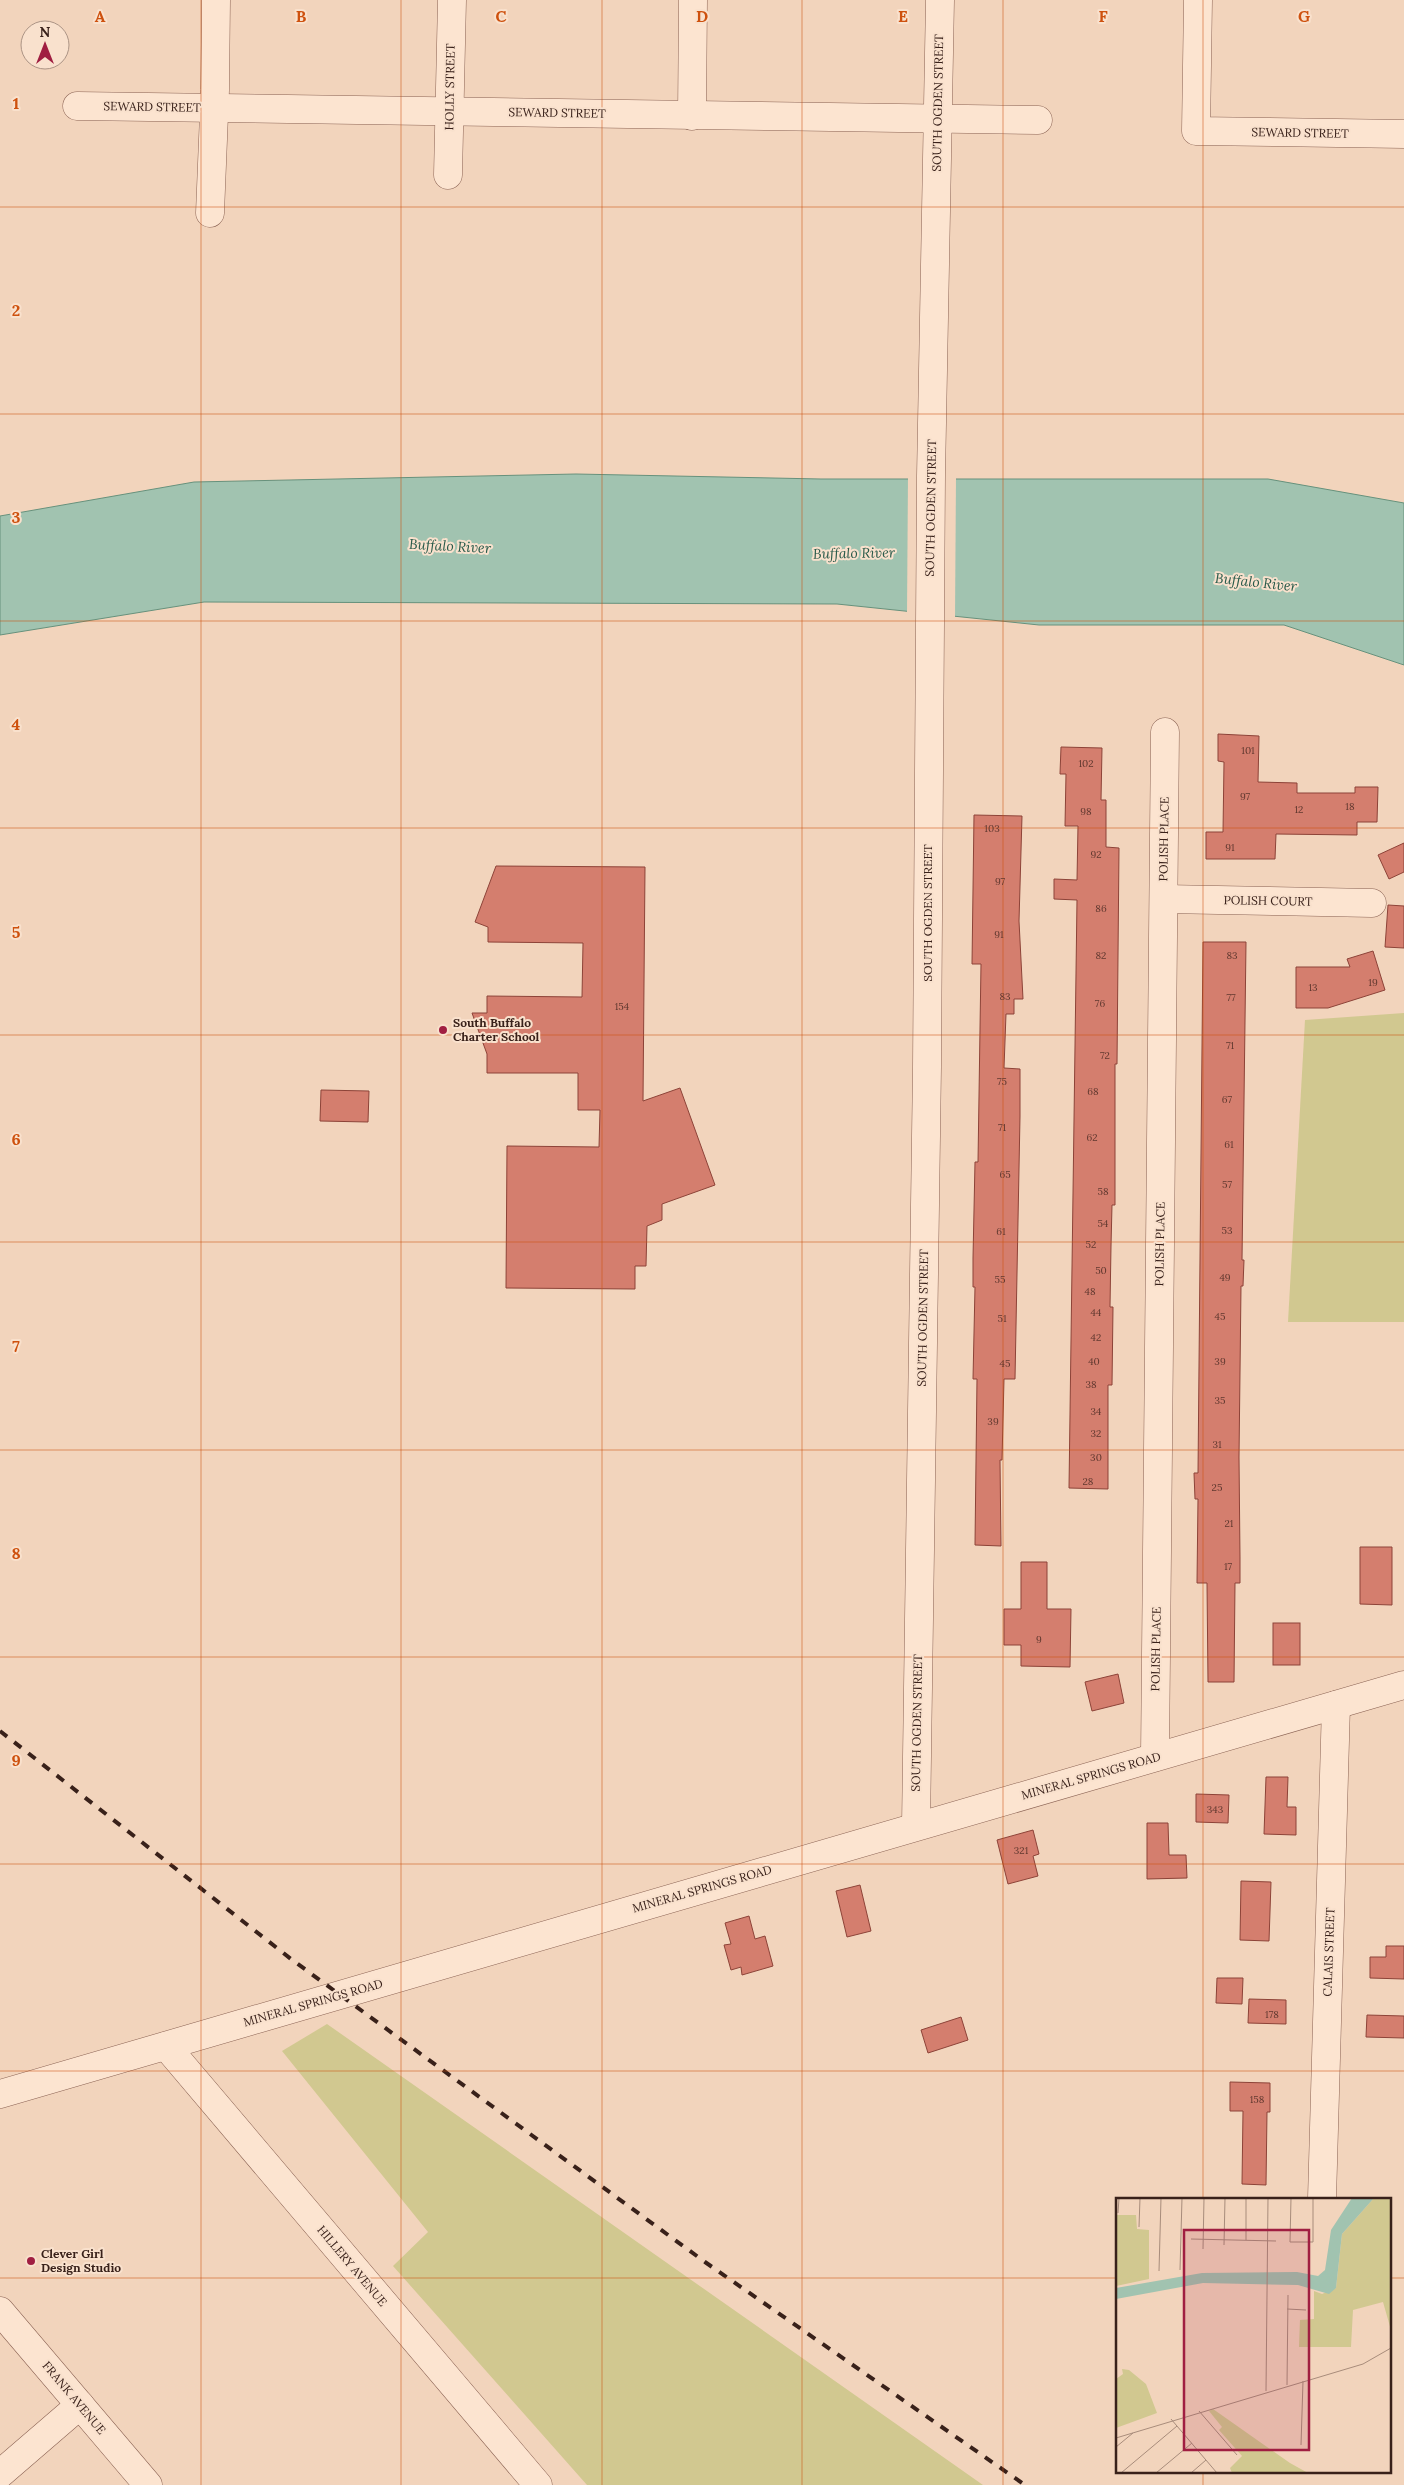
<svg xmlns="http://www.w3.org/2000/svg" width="1404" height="2485" font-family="Lora,serif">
	<rect width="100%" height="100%" fill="#f2d4bc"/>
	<!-- green -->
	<g fill="#d1c890">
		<path d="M1404 1013V1322H1288L1305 1020Z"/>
		<path d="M327 2024 983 2485H587L393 2266 428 2232 282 2051Z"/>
	</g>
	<!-- water -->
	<path fill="#a1c3b0" stroke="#67917c" d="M576 474 821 479H1268L1404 503V665L1284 625H1039L837 604 204 602 0 635V516L194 482Z"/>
	<!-- pier -->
	<path fill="#f2d4bc" d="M908 476H956L955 619 907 614Z"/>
	<!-- building -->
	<g fill="#d47e6e" stroke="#8d4338">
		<path d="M1218 734 1259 736 1258 782 1297 783V793H1355V787H1378L1377 822H1357V835L1276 834 1275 859H1206V832H1223L1224 762 1218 761Z"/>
		<path d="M1061 747 1102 748 1101 800H1106V847L1119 848 1117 1064H1115V1205H1112L1111 1246 1110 1307H1113L1112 1385H1108V1489L1069 1488 1077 900 1054 899V879L1077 880 1078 826H1065L1066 774H1060Z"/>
		<path d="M974 815 1022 816 1019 921 1023 999H1014V1014H1006L1004 1068 1020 1069V1116L1015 1379H1004L1002 1460H1000L1001 1546 975 1545 977 1379H973L975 1287H973V1258L975 1162H978L981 964H972Z"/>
		<path d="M1404 843V872L1389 879 1378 855Z"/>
		<path d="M496 866 645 867 643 1101 680 1088 715 1185 662 1204V1220L647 1226 646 1266H635V1289L506 1288 507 1146 599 1147 600 1110H578V1073H487V1054L472 1013H487V996L582 997 583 943 488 942V927L475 922Z"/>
		<path d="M1388 905 1404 906V948L1385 947Z"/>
		<path d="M1203 942H1246L1242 1260H1244L1243 1286H1241L1239 1457 1240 1558V1583H1235L1234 1682H1208L1207 1583H1197L1198 1499H1195L1194 1473H1198Z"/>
		<path d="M1373 951 1385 990 1328 1008H1296V967H1350L1347 959Z"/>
		<path d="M321 1090 369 1091 368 1122 320 1121Z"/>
		<path d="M1360 1547H1392V1605L1360 1604Z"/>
		<path d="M1021 1562H1047V1609H1071L1070 1667 1021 1666V1645H1004V1609H1021Z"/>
		<rect x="1273" y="1623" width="27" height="42"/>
		<path d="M1118 1674 1124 1703 1092 1711 1085 1682Z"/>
		<path d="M1266 1777H1288L1287 1807H1296V1835L1264 1834Z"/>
		<path d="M1196 1794 1229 1795 1228 1823 1196 1822Z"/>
		<path d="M1147 1823H1168L1169 1855H1186L1187 1878 1147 1879Z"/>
		<path d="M1033 1830 1039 1854 1033 1856 1038 1876 1008 1884 997 1840Z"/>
		<path d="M1241 1881 1271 1882 1269 1941 1240 1940Z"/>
		<path d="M860 1885 871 1931 847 1937 836 1891Z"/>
		<path d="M749 1916 755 1939 765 1936 773 1966 742 1975 741 1967 731 1970 724 1945 731 1944 725 1923Z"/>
		<path d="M1386 1946H1404V1979L1370 1978V1957H1386Z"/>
		<path d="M1217 1978H1243L1242 2004 1216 2003Z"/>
		<path d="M1249 1999 1286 2000V2024L1248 2023Z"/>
		<path d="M1367 2015 1404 2016V2038L1366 2037Z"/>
		<path d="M961 2017 968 2040 928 2053 921 2030Z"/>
		<path d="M1230 2082 1270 2083V2112H1267L1266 2185 1242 2184 1243 2111H1230Z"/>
	</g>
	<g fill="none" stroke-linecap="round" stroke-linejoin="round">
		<defs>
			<g id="minor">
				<path d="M1198 0 1196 131 1404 134"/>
				<path d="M77 106 1038 120"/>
				<path d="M692 116 693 0"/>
				<path d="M448 175 452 0"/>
				<path d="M210 213 215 90 216 0"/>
				<path d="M1164 899 1372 903"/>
				<path d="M1155 1757 1165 732"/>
				<path d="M916 1826 927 1067 931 476 940 0"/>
				<path d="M166 2046 538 2485"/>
				<path d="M0 2094 1404 1685"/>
				<path d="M1322 2199 1336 1705"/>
				<path d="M0 2311 148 2485"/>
				<path d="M0 2474 80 2405"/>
			</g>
		</defs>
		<!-- minor casing -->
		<use href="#minor" stroke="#8b6354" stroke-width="29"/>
		<!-- minor -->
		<use href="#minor" stroke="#fce4d0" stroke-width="28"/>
		<!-- rail -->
		<path stroke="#39211a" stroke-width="4" stroke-dasharray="9 9" stroke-linecap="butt" d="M0 1731 291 1959 705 2262 1025 2485"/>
	</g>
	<!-- grid -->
	<path fill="none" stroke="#ce510e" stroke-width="1" stroke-opacity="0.55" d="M201 0V2485M401 0V2485M602 0V2485M802 0V2485M1003 0V2485M1203 0V2199M0 207H1404M0 414H1404M0 621H1404M0 828H1404M0 1035H1404M0 1242H1404M0 1450H1404M0 1657H1404M0 1864H1404M0 2071H1404M0 2278H1118M1390 2278H1404M1203 2471V2485"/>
	<!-- markers -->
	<g fill="#a01e41" stroke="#f9e1cd" stroke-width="2">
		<circle cx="443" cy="1030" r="5"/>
		<circle cx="31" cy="2261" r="5"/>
	</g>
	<g text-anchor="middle" stroke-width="4" stroke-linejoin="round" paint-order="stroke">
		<!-- number labels -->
		<g font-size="10" fill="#60382f">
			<text x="1248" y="754">101</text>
			<text x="1086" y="767">102</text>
			<text x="1245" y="800">97</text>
			<text x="1350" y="810">18</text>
			<text x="1299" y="813">12</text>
			<text x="1086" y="815">98</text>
			<text x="992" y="832">103</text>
			<text x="1230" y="851">91</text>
			<text x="1096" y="858">92</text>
			<text x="1000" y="885">97</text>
			<text x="1101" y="912">86</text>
			<text x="999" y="938">91</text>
			<text x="1101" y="959">82</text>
			<text x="1232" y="959">83</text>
			<text x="1373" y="986">19</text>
			<text x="1313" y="991">13</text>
			<text x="1005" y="1000">83</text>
			<text x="1231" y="1001">77</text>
			<text x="1100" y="1007">76</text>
			<text x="622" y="1010">154</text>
			<text x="1230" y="1049">71</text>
			<text x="1105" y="1059">72</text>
			<text x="1002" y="1085">75</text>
			<text x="1093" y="1095">68</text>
			<text x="1227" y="1103">67</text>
			<text x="1002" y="1131">71</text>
			<text x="1092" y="1141">62</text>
			<text x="1229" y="1148">61</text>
			<text x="1005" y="1178">65</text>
			<text x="1227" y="1188">57</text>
			<text x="1103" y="1195">58</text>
			<text x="1103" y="1227">54</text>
			<text x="1227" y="1234">53</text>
			<text x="1001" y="1235">61</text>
			<text x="1091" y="1248">52</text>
			<text x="1101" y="1274">50</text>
			<text x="1225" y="1281">49</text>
			<text x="1000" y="1283">55</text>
			<text x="1090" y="1295">48</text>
			<text x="1096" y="1316">44</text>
			<text x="1220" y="1320">45</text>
			<text x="1002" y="1322">51</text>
			<text x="1096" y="1341">42</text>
			<text x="1094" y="1365">40</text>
			<text x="1220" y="1365">39</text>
			<text x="1005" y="1367">45</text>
			<text x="1091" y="1388">38</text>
			<text x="1220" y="1404">35</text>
			<text x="1096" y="1415">34</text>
			<text x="993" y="1425">39</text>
			<text x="1096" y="1437">32</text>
			<text x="1217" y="1448">31</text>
			<text x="1096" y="1461">30</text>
			<text x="1088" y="1485">28</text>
			<text x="1217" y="1491">25</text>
			<text x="1229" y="1527">21</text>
			<text x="1228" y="1570">17</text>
			<text x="1039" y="1643">9</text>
			<text x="1215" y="1813">343</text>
			<text x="1021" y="1854">321</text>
			<text x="1272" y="2018">178</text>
			<text x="1257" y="2103">158</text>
		</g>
		<!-- street labels -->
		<g font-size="12" fill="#39211a" stroke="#f9e1cd">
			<text transform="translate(450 87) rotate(-89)" y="4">HOLLY STREET</text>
			<text transform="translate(938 103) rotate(-89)" y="4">SOUTH OGDEN STREET</text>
			<text transform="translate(152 107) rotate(1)" y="4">SEWARD STREET</text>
			<text transform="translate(557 113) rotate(1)" y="4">SEWARD STREET</text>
			<text transform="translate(1300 133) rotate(1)" y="4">SEWARD STREET</text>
			<text transform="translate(931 508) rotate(-89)" y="4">SOUTH OGDEN STREET</text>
			<text transform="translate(1164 839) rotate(-89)" y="4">POLISH PLACE</text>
			<text transform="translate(1268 901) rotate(1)" y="4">POLISH COURT</text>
			<text transform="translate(928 913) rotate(-90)" y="4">SOUTH OGDEN STREET</text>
			<text transform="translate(1160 1244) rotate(-89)" y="4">POLISH PLACE</text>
			<text transform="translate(923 1318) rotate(-89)" y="4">SOUTH OGDEN STREET</text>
			<text transform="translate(1156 1649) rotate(-89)" y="4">POLISH PLACE</text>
			<text transform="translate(917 1723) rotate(-89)" y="4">SOUTH OGDEN STREET</text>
			<text transform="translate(1091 1776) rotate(-16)" y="4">MINERAL SPRINGS ROAD</text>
			<text transform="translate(702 1889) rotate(-16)" y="4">MINERAL SPRINGS ROAD</text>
			<text transform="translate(1329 1952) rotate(-88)" y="4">CALAIS STREET</text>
			<text transform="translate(313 2003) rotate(-16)" y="4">MINERAL SPRINGS ROAD</text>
			<text transform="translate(352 2266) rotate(50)" y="4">HILLERY AVENUE</text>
			<text transform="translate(74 2398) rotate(50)" y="4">FRANK AVENUE</text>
		</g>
		<!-- poi labels -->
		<g font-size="12" font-weight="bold" fill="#39211a" stroke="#f9e1cd" text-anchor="start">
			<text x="453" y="1027">South Buffalo<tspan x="453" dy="14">Charter School</tspan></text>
			<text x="41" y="2258">Clever Girl<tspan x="41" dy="14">Design Studio</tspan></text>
		</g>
		<!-- water labels -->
		<g font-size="14" font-style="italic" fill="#285a4a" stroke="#f9e1cd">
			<text transform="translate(450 546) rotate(3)" y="5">Buffalo River</text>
			<text transform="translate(854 553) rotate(-1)" y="5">Buffalo River</text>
			<text transform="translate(1256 582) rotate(6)" y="5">Buffalo River</text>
		</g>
	</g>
	<!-- overview -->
	<g transform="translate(1116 2198)">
		<rect width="275" height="275" fill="#f2d4bc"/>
		<path d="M258 0H275V132L267 104 237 112 235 149H183L184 122 198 121V93L206 96 220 90 226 36ZM0 17H20L21 31 33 32V81L0 88ZM6 171 13 172 30 186 41 215 0 230V181L7 176ZM97 211 174 265 192 275H116L114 270 126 258 103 232 106 229 93 213Z" fill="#d1c890"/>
		<path d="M236 0H258L226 36 220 90 213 96 182 87 87 85 0 101V90L86 75 181 74 202 78 209 72 215 32Z" fill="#a1c3b0"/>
		<path fill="none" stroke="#a88c7b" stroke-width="1" d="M175 0 174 44H197V0M2 15 3 0M23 29 24 0M75 41 160 43M130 42V0M108 47 109 0M87 51 88 0M64 72 66 0M43 73 45 0M171 111 190 112M171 187 172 97M150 193 152 0M83 213 121 257M55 221 101 275M0 240 247 166 275 150M185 247 187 183M0 249 17 235M5 275 61 228M40 275 76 245M75 275 90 262"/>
		<path fill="#a01e41" fill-opacity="0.15" stroke="#a01e41" stroke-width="2.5" d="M68 32H193V252H68Z"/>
		<rect width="275" height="275" fill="none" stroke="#39211a" stroke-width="2.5"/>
	</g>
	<g font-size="16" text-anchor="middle" font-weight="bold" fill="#ce510e" stroke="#f9e1cd" stroke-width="4" stroke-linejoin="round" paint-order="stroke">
		<text x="100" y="22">A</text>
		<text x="301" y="22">B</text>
		<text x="501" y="22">C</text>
		<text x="702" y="22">D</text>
		<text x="903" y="22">E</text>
		<text x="1103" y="22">F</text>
		<text x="1304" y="22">G</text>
		<text x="16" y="109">1</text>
		<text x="16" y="316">2</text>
		<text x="16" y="523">3</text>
		<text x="16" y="730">4</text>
		<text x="16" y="938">5</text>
		<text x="16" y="1145">6</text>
		<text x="16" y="1352">7</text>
		<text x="16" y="1559">8</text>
		<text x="16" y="1766">9</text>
	</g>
	<!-- north arrow -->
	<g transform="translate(45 45)"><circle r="24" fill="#f9e1cd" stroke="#ac9485"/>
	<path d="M0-4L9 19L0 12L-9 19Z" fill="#a01e41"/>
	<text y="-8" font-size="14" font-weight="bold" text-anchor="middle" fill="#39211a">N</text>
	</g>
</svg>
